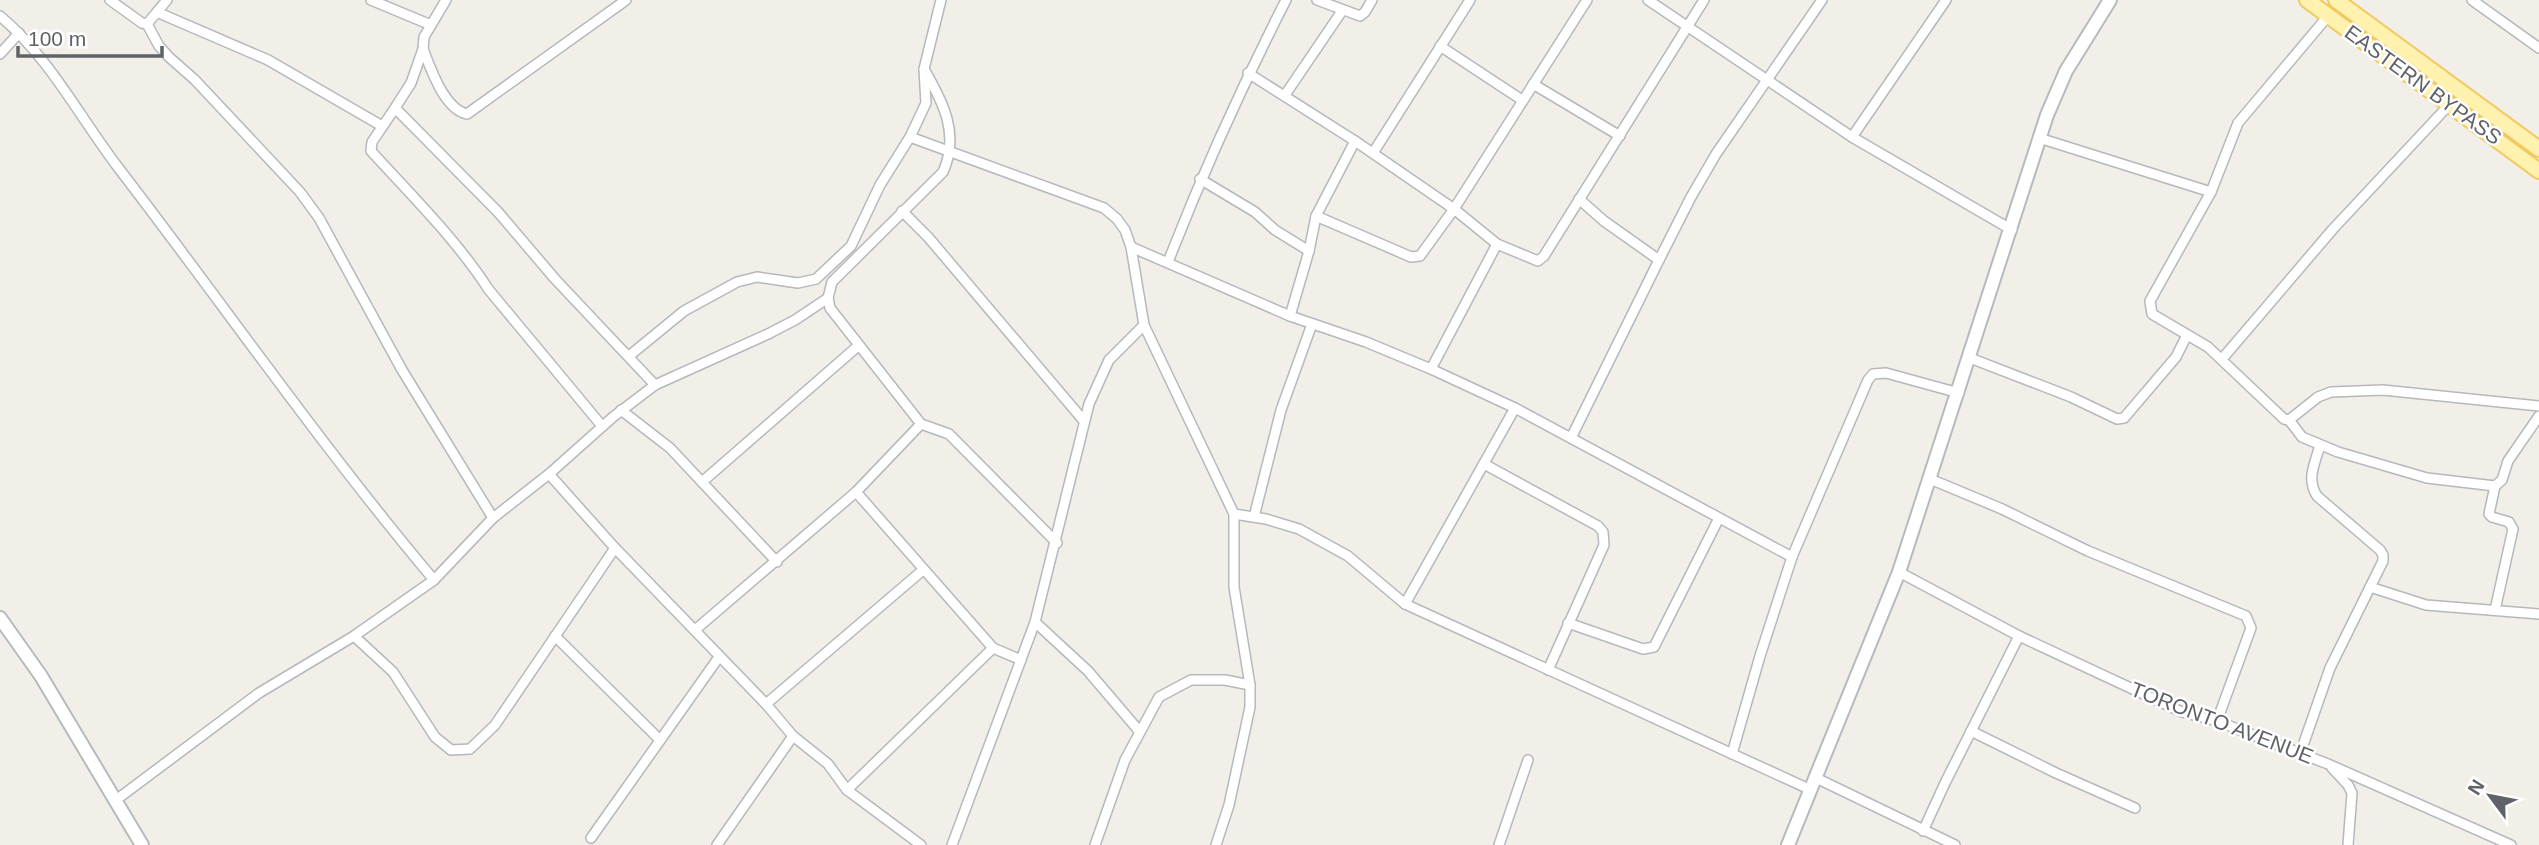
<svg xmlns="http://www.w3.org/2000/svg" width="2539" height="845" font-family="Helvetica,sans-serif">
	<rect width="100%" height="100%" fill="#f1efe8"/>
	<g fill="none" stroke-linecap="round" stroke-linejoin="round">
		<defs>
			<g id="street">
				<path d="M110 0 142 23 147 24 167 0"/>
				<path d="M371 0 431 25"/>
				<path d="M446 0 424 37 423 49 411 83 395 108 498 212 555 279 655 385"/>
				<path d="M1317 0 1360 16 1365 12 1372 0"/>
				<path d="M1648 0 1852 137 2012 230"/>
				<path d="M2472 0 2539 48"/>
				<path d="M159 13 268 60 382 126"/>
				<path d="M0 16C49 57 79 116 117 166 223 304 322 447 434 580"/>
				<path d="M2328 16 2238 123 2211 192 2150 301 2152 314 2208 347 2284 419 2289 420 2318 397 2331 392 2383 390 2539 406"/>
				<path d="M147 24 159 46 169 57 195 80 300 192 319 218 402 370 493 518"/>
				<path d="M1440 46 1522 100"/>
				<path d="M423 49C431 69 444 109 467 114L626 0"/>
				<path d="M0 54 19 33"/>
				<path d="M1248 73 1355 141 1454 209 1497 244 1538 261 1544 256 1704 0"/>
				<path d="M1533 84 1620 136"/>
				<path d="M1285 95 1342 11"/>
				<path d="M395 108 372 142 371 151C412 196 456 239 489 290L602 426"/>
				<path d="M910 137 1104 208 1117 219 1125 230 1131 247 1144 325 1234 514V587L1250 685V707L1229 805 1216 845"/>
				<path d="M1852 137 1946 0"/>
				<path d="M2039 138 2211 192"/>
				<path d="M1373 153 1470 0"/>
				<path d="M1200 179 1255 212 1275 230 1309 251"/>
				<path d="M902 211 928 237 1084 421"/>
				<path d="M1316 216 1411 257 1420 256 1454 209 1587 0"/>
				<path d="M1131 247 1290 316 1366 342 1431 369 1515 408 1792 557"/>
				<path d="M1659 260 1691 197 1716 154 1822 0"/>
				<path d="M1168 262C1203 172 1242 86 1286 0"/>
				<path d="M1290 316 1309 251 1316 216 1355 141"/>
				<path d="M629 356 684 311 737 282 757 277 798 283 816 279 851 246 880 185 910 137 926 103 924 70"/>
				<path d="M1970 358 2071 397 2117 419 2124 418 2176 357 2187 335"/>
				<path d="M2222 359 2333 229 2449 105"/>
				<path d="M1431 369 1497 244"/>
				<path d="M621 410 670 448 777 562"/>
				<path d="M2289 420 2302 437 2338 452 2427 478 2495 486 2502 480 2508 461 2539 416"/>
				<path d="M921 424 949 434 1057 543"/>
				<path d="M1571 438 1659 260 1604 221 1579 199"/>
				<path d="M1484 464 1598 526 1603 532 1604 545 1548 670"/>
				<path d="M549 474 615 548 766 704 793 736 828 764 847 790 921 845"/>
				<path d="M1930 479 2002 509 2088 551 2246 616 2251 628 2217 721"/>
				<path d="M702 482 858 346"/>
				<path d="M856 492 993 648 1021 660"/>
				<path d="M1234 514 1266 519 1299 529 1348 556 1405 604 1809 789"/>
				<path d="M1254 517 1281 410 1312 324"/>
				<path d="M1899 572 2019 636 2182 712 2217 721 2328 764 2511 845"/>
				<path d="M2370 587 2426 605 2539 614"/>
				<path d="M1405 604 1515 408"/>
				<path d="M2495 610 2513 529 2509 522 2492 517 2489 514 2495 486"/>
				<path d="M1035 622 1088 671 1140 732"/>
				<path d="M1568 623 1643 649 1654 647 1719 518"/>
				<path d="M695 630 856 492 921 424 830 308 828 298 832 282 943 172C960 134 943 102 924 69L941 0"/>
				<path d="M354 636 393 672 435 737 451 750 470 749 495 725 615 548"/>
				<path d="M555 636 660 740"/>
				<path d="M766 704 923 570"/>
				<path d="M1971 731 2056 773 2135 808"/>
				<path d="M1732 754 1760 656 1792 557 1868 380 1873 374 1886 373 1959 393"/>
				<path d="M2300 754 2330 668 2383 561V555L2380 550 2317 496C2306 478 2315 464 2320 445"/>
				<path d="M2332 768 2348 785 2352 793 2348 845"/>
				<path d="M1814 777 1955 845"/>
				<path d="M847 790 993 648"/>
				<path d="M116 800 259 693 354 636 434 580 493 518 549 474 613 417 655 385 768 334 795 320 828 298"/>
				<path d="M1923 831 1945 783 2019 636"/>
				<path d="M591 838 719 657"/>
				<path d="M717 845 793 736"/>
				<path d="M952 845 1035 622 1089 404 1109 360 1144 325"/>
				<path d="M1095 845 1125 760 1159 697 1191 680H1225L1250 685"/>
				<path d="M1499 845 1528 760"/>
			</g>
			<g id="secondary">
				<path d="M0 618 41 676 142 845"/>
				<path d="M1788 845 1899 572 2047 115 2066 71 2110 0"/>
			</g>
			<g id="primary">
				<path d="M2307 0 2539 171"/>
				<path d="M2336 0 2539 149"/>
			</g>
		</defs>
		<!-- street casing -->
		<use href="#street" stroke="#b5b8bc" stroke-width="12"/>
		<!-- secondary casing -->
		<use href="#secondary" stroke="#b6babf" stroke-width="16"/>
		<!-- primary casing -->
		<use href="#primary" stroke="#f2c960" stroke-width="18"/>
		<!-- street -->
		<use href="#street" stroke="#fff" stroke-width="9"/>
		<!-- secondary -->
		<use href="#secondary" stroke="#fff" stroke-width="12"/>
		<!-- primary -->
		<use href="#primary" stroke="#fff2af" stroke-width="14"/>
	</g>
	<g text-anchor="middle" stroke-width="5" stroke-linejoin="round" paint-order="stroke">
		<!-- street labels -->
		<g font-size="21" fill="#5f6368" stroke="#fff">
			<text transform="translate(2423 85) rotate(36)" y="7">EASTERN BYPASS</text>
			<text transform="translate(2222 723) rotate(21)" y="7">TORONTO AVENUE</text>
		</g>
	</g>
	<!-- north arrow -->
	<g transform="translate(2490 796) rotate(302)" stroke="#ffffff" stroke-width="5" paint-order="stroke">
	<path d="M0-5L12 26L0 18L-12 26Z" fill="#5f6368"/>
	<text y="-10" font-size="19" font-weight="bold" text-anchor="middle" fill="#5f6368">N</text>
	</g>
	<!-- scale -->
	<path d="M18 46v10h144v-10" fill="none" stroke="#5f6368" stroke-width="3.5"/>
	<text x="28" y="46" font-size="21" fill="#5f6368" stroke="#ffffff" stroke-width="5" paint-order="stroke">100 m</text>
</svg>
